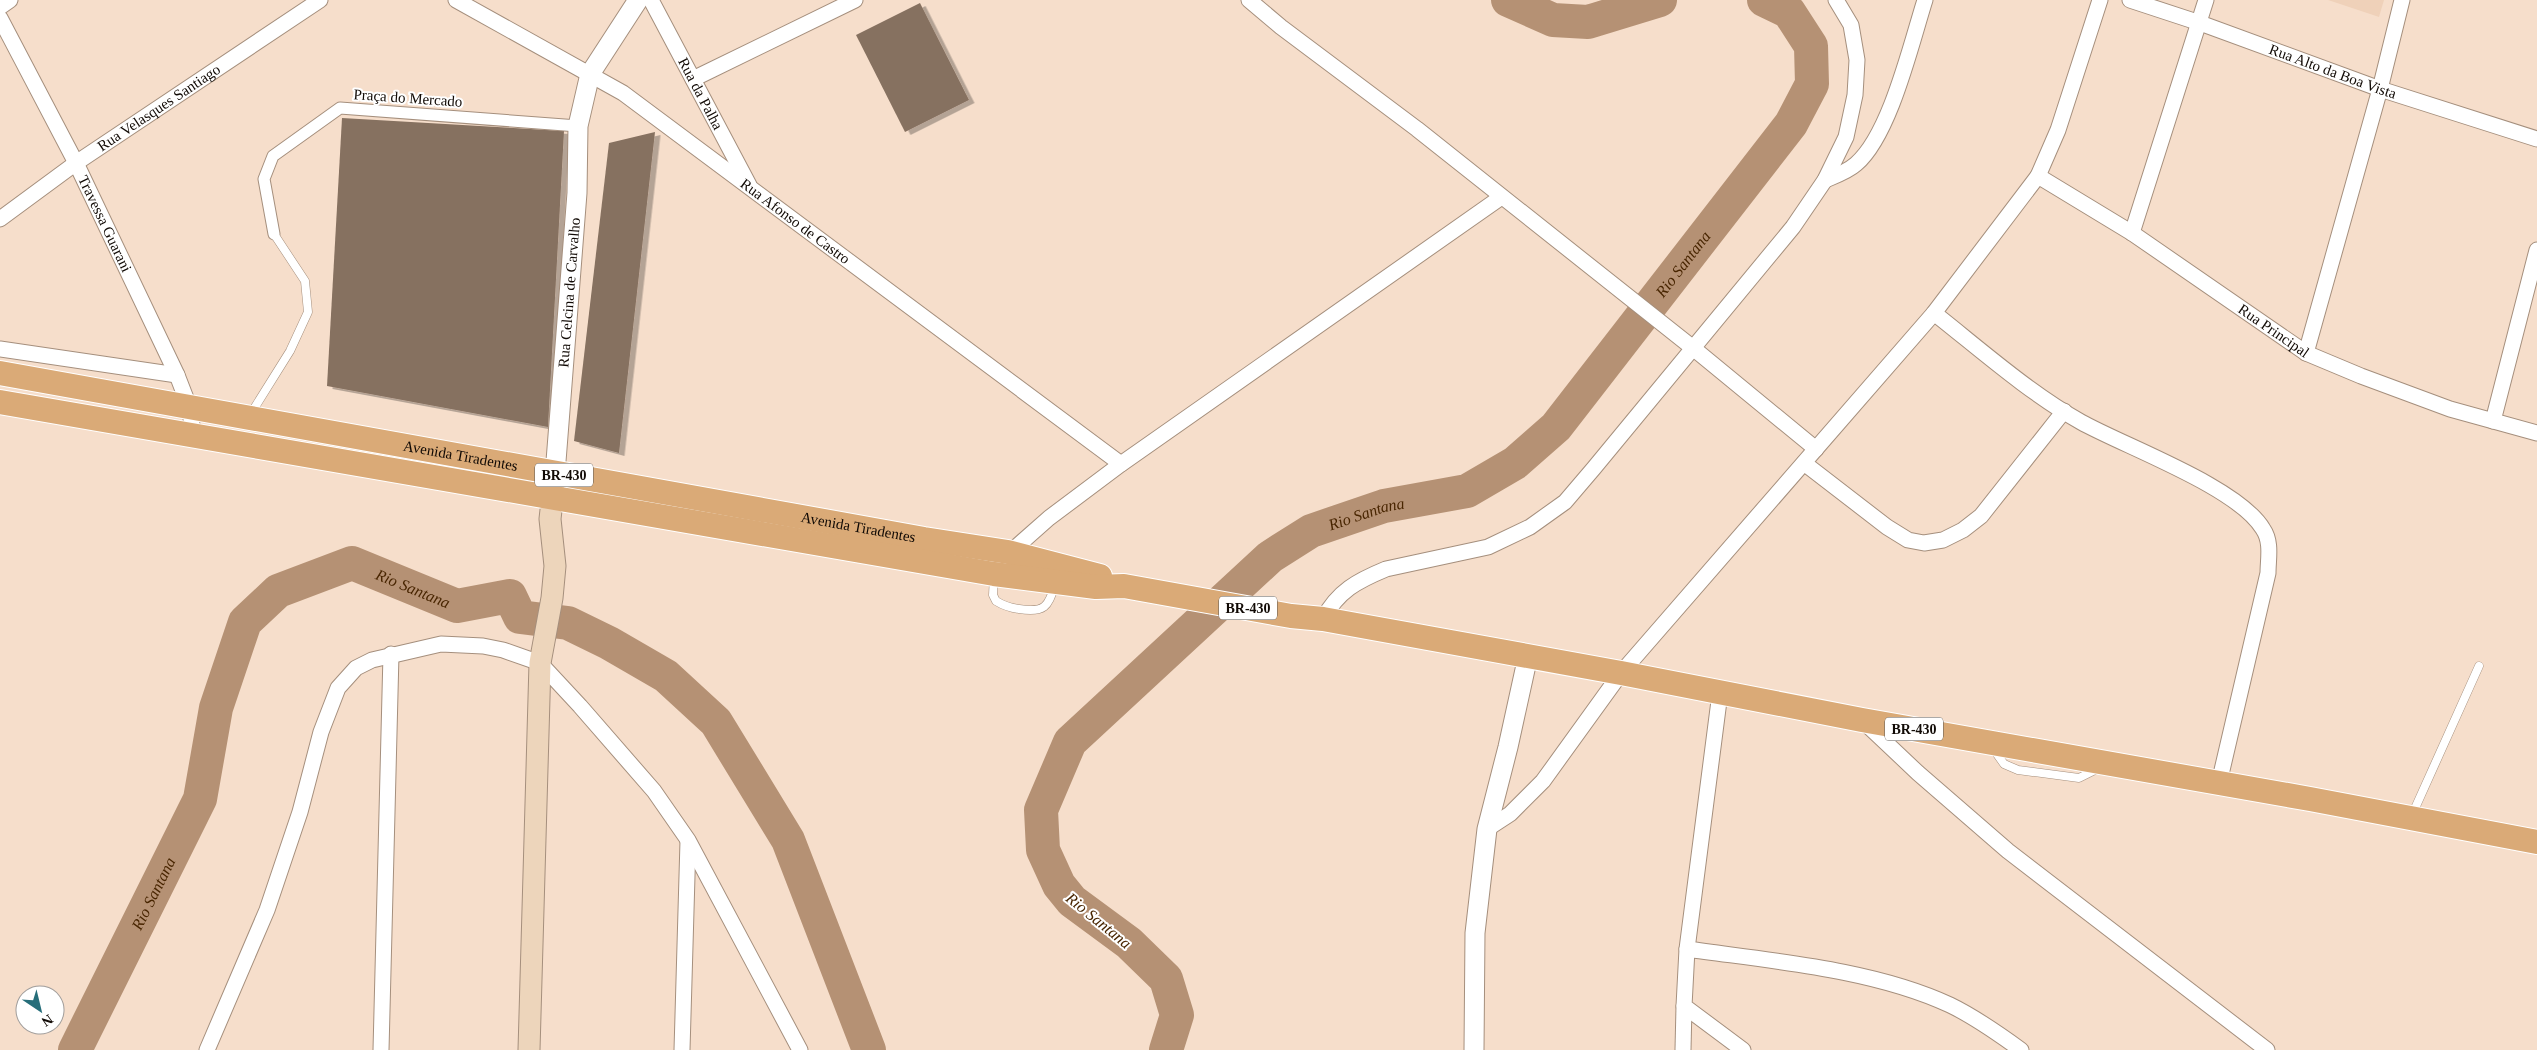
<svg xmlns="http://www.w3.org/2000/svg" width="2537" height="1050" font-family="Georgia,serif">
	<defs>
		<filter id="shadow"><feDropShadow dx="5.5" dy="3" stdDeviation="0" flood-color="#0004"/></filter>
	</defs>
	<rect width="100%" height="100%" fill="#f6decb"/>
	<!-- built -->
	<path fill="#efd1b9" d="M2328 0H2384L2379 17Z"/>
	<g fill="none" stroke-linecap="round" stroke-linejoin="round">
		<!-- river -->
		<g stroke="#b59174" stroke-width="34">
			<path d="M1508 0 1553 20 1588 22 1660 0"/>
			<path id="s1" d="M75 1050 200 799 216 708 245 622 278 591 352 563 457 606 510 596 520 617 568 623 609 643 666 676 716 722 788 840 869 1050"/>
			<path id="s2" d="M1166 1050 1177 1015 1166 979 1129 943 1072 901 1059 885 1043 850 1041 810 1070 742 1270 557 1311 531 1384 506 1467 491 1515 463 1556 427 1791 124 1812 84 1811 46 1789 12 1764 0"/>
		</g>
	</g>
	<!-- building -->
	<g fill="#867160" filter="url(#shadow)">
		<path d="M920 3 969 100 905 132 856 35Z"/>
		<path d="M342 118 564 131 548 427 327 386Z"/>
		<path d="M655 132 619 453 574 441 609 143Z"/>
	</g>
	<g fill="none" stroke-linecap="round" stroke-linejoin="round">
		<defs>
			<g id="service">
				<path d="M250 415 290 351 308 312 305 281 274 234"/>
				<path d="M994 576 993 595 996 601C1004 606 1011 608 1019 609 1044 613 1049 607 1055 584"/>
				<path d="M1992 747 2004 764 2018 770 2079 778 2099 768"/>
				<path d="M2412 815 2479 666"/>
			</g>
			<path id="pedestrian" d="M274 234 264 179 273 156 340 108 578 126"/>
			<g id="minor">
				<path id="s3" d="M456 0 623 93 1121 464"/>
				<path id="s4" d="M651 0 749 185"/>
				<path d="M1249 0 1281 27 1417 129 1693 348 1816 449"/>
				<path id="s5" d="M2130 0 2200 23 2380 89 2537 139"/>
				<path d="M0 7 10 0"/>
				<path id="s6" d="M0 18 76 163 177 375 189 406 194 437"/>
				<path d="M693 79 855 0"/>
				<path id="s7" d="M2038 176 2132 233 2306 353 2361 376 2450 409 2537 433"/>
				<path d="M1825 180C1835 176 1847 172 1856 164 1890 135 1911 44 1925 0"/>
				<path id="s8" d="M0 219 76 163 320 0"/>
				<path d="M2132 233 2206 0"/>
				<path d="M1934 313C1981 350 2028 392 2081 422 2126 447 2238 487 2263 529 2272 542 2268 559 2268 573L2219 783"/>
				<path d="M0 349 177 375"/>
				<path d="M2306 353 2380 89 2402 0"/>
				<path d="M2493 421 2537 250"/>
				<path d="M1804 463 1887 527 1908 540 1924 543 1943 540 1963 530 1981 516 2064 411"/>
				<path d="M1006 556 1049 518 1121 464 1500 198"/>
				<path d="M1323 619C1338 591 1357 581 1386 569L1488 547 1530 527 1565 502 1594 468 1793 227 1825 180 1846 137 1855 95 1857 60 1851 25 1836 0"/>
				<path d="M1720 693 1687 949 1684 1006 1743 1050"/>
				<path d="M1863 721 1918 773 2008 851 2267 1050"/>
				<path d="M1487 829 1510 814 1543 781 1621 673 1934 313 2038 176 2058 130 2100 0"/>
				<path d="M1687 949C1771 961 1873 969 1950 1005 1975 1017 1999 1034 2021 1050"/>
				<path d="M207 1050 267 910 300 812 321 732 338 688 356 668 372 660 441 644 483 646 503 650 540 663 580 706 654 791 688 840 800 1050"/>
				<path d="M381 1050 391 654"/>
				<path d="M682 1050 688 841"/>
				<path d="M1683 1050 1684 1006"/>
			</g>
			<g id="tertiary">
				<path id="s9" d="M555 474 577 193 578 126 590 74 638 0"/>
				<path d="M1474 1050 1475 933 1487 829 1508 747 1528 656"/>
			</g>
			<path id="secondary" d="M529 1050 540 663 552 598 555 566 550 519 555 474"/>
			<g id="primary">
				<path id="s10" d="M0 373 924 539 1008 552 1100 576"/>
				<path d="M0 402 994 574 1096 587 1124 586 1291 616 1323 619 1621 673 1862 720 2310 799 2537 842"/>
			</g>
		</defs>
		<!-- service casing -->
		<use href="#service" stroke="#a58f7d" stroke-width="9"/>
		<!-- pedestrian casing -->
		<use href="#pedestrian" stroke="#a58f7d" stroke-width="13"/>
		<!-- minor casing -->
		<use href="#minor" stroke="#a58f7d" stroke-width="17"/>
		<!-- tertiary casing -->
		<use href="#tertiary" stroke="#a58f7d" stroke-width="21"/>
		<!-- secondary casing -->
		<use href="#secondary" stroke="#a58f7d" stroke-width="23"/>
		<!-- primary casing -->
		<use href="#primary" stroke="#fff" stroke-width="26"/>
		<!-- service -->
		<use href="#service" stroke="#fff" stroke-width="8"/>
		<!-- pedestrian -->
		<use href="#pedestrian" stroke="#fff" stroke-width="11"/>
		<!-- minor -->
		<use href="#minor" stroke="#fff" stroke-width="15"/>
		<!-- tertiary -->
		<use href="#tertiary" stroke="#fff" stroke-width="19"/>
		<!-- secondary -->
		<use href="#secondary" stroke="#edd5bb" stroke-width="21"/>
		<!-- primary -->
		<use href="#primary" stroke="#daaa77" stroke-width="24"/>
	</g>
	<g text-anchor="middle" stroke-width="4" stroke-linejoin="round" paint-order="stroke">
		<!-- shield labels -->
		<g fill="#fff" stroke="#585450" stroke-width="1">
			<rect x="535" y="463.5" width="58" height="23" rx="4"/>
			<rect x="1219" y="596.5" width="58" height="23" rx="4"/>
			<rect x="1885" y="717.5" width="58" height="23" rx="4"/>
		</g>
		<g font-size="14" font-weight="bold" fill="#110a05">
			<text x="564" y="480">BR-430</text>
			<text x="1248" y="613">BR-430</text>
			<text x="1914" y="734">BR-430</text>
		</g>
		<!-- street labels -->
		<g font-size="15" fill="#110a05" stroke="#fff">
			<text dy="5" stroke="none"><textPath href="#s5" startOffset="215">Rua Alto da Boa Vista</textPath></text>
			<text dy="5" stroke="none"><textPath href="#s4" startOffset="106">Rua da Palha</textPath></text>
			<text transform="translate(408 98) rotate(4)" y="5">Praça do Mercado</text>
			<text dy="5" stroke="none"><textPath href="#s8" startOffset="194">Rua Velasques Santiago</textPath></text>
			<text dy="5" stroke="none"><textPath href="#s3" startOffset="406">Rua Afonso de Castro</textPath></text>
			<text dy="5" stroke="none"><textPath href="#s6" startOffset="231">Travessa Guarani</textPath></text>
			<text dy="5" stroke="none"><textPath href="#s9" startOffset="182">Rua Celcina de Carvalho</textPath></text>
			<text dy="5" stroke="none"><textPath href="#s7" startOffset="282">Rua Principal</textPath></text>
			<text dy="5" stroke="none"><textPath href="#s10" startOffset="468">Avenida Tiradentes</textPath></text>
			<text dy="5" stroke="none"><textPath href="#s10" startOffset="872">Avenida Tiradentes</textPath></text>
		</g>
		<!-- water labels -->
		<g font-size="16" font-style="italic" fill="#482500" stroke="#fff">
			<text dy="6" stroke="none"><textPath href="#s2" startOffset="1169">Rio Santana</textPath></text>
			<text dy="6" stroke="none"><textPath href="#s2" startOffset="749">Rio Santana</textPath></text>
			<text dy="6" stroke="none"><textPath href="#s1" startOffset="654">Rio Santana</textPath></text>
			<text dy="6" stroke="none"><textPath href="#s1" startOffset="175">Rio Santana</textPath></text>
			<text transform="translate(1099 920) rotate(39)" y="6">Rio Santana</text>
		</g>
	</g>
	<!-- north arrow -->
	<g transform="translate(40 1010) rotate(145)"><circle r="24" fill="#ffffff" stroke="#a09d9b"/>
	<path d="M0-4L9 19L0 12L-9 19Z" fill="#266e7a"/>
	<text y="-8" font-size="14" font-weight="bold" text-anchor="middle" fill="#110a05">N</text>
	</g>
</svg>
